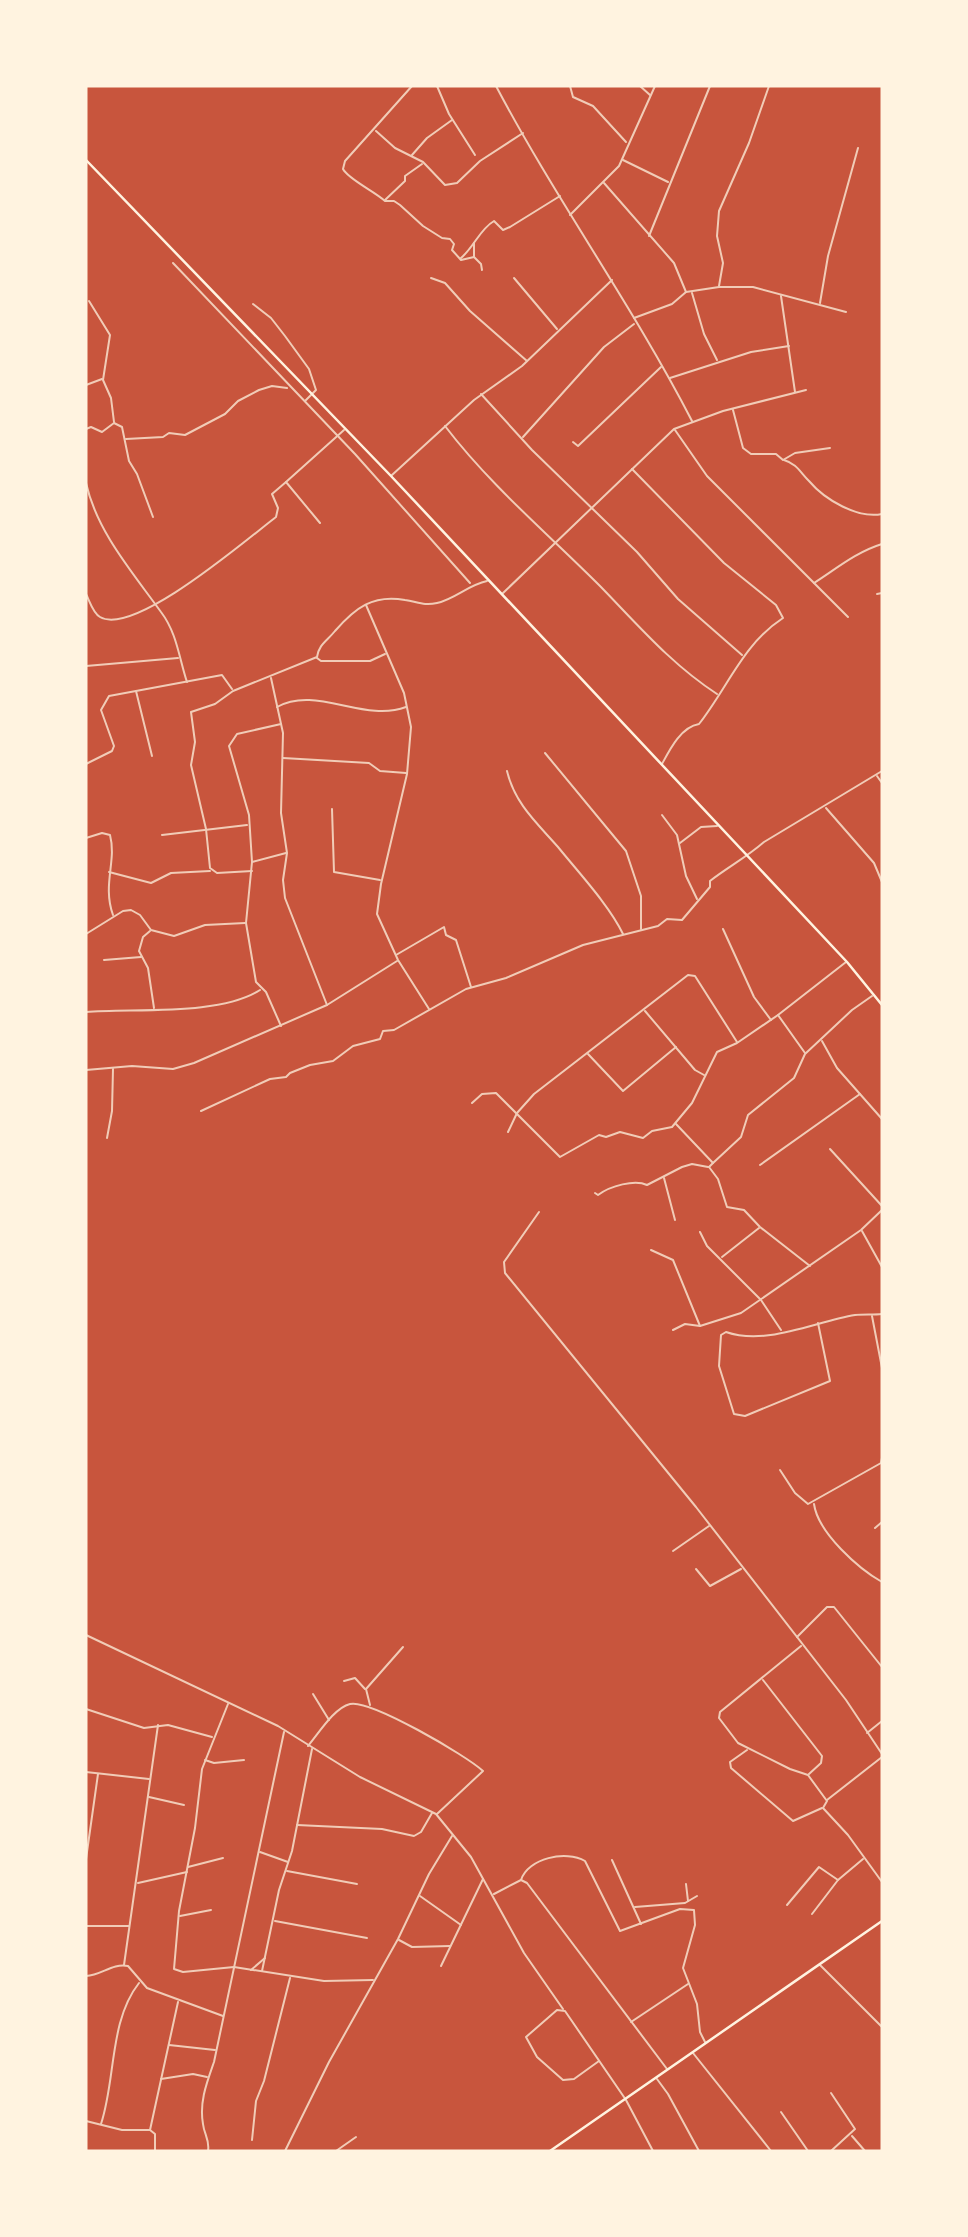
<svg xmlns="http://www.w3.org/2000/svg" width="968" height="2237" font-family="'Titillium Web',sans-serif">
	<rect width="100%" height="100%" fill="#c8553d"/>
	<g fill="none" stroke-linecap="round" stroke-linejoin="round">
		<!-- minor -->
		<g stroke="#f1ccb7" stroke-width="2">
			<path d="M412 86 345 161 343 169C348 179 374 191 385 201H394L400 205 423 226 442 238 450 239 454 244 452 250 461 260 474 257 481 264 482 270"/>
			<path d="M437 86 449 114 475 155"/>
			<path d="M496 86C556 200 633 306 692 421"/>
			<path d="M570 86 573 97 593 106 626 142"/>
			<path d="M640 86 650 95"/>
			<path d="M376 131 395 148 423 162 445 185 457 183 480 161 523 133"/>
			<path d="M412 155 427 138 452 120"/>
			<path d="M623 160 668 182"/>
			<path d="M604 183 674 263 686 292"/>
			<path d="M385 200 405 181V176L422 164"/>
			<path d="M570 215 619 166 655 86"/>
			<path d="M649 236 710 86"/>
			<path d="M474 243V257"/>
			<path d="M461 258C474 247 480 229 494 221L503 230 510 227 560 196"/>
			<path d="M173 263 355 454 470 583"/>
			<path d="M431 278 445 283 470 311 527 361"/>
			<path d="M514 278 557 329"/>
			<path d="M719 286 723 263 717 236 719 211 749 143 769 86"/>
			<path d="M692 293 704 334 717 360"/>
			<path d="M781 296 795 392"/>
			<path d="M89 301 110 335 103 380 111 398 114 422"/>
			<path d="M820 303 828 256 858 148"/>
			<path d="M253 304 271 318 285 336 309 369 316 390 305 401"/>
			<path d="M634 318 672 304 686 292 719 287H753L846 312"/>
			<path d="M670 378 751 352 789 346"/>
			<path d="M86 385 102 379"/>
			<path d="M481 394 532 450 637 552 678 599 742 655"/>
			<path d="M733 410 743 448 751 454H776L783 460 795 453 830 448"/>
			<path d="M445 426C490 485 547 533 600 586 638 625 671 664 717 694"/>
			<path d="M86 429 91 427 102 432 114 423 122 427 129 461 137 474 153 517"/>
			<path d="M675 430 707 476 848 617"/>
			<path d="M523 437 604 347 634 324"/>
			<path d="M126 439 163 437 169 433 185 435 225 414 238 401 259 390 272 386 287 388"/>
			<path d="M573 442 578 446 661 367"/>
			<path d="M784 460C797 464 800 472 809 481 825 500 858 519 882 514"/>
			<path d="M632 469 724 563 776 605 783 618C743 644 728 687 699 724 681 727 670 749 662 764"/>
			<path d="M392 475 474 400 522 366 612 280"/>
			<path d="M86 483C97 532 133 573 161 612 177 633 179 658 187 682"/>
			<path d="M320 523 286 482 344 430"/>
			<path d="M814 583C836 569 856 552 882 544"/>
			<path d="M86 594C90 602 93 613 100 617 134 637 247 539 276 517L278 508 272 494 286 482"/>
			<path d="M502 594 674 429 723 411 806 390"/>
			<path d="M877 594 882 593"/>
			<path d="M366 605 404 693 411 727 407 774 381 884 377 914 398 960 429 1009"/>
			<path d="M317 658 321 661H370L385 654"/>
			<path d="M86 666 178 658"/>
			<path d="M271 678 283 733 281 813 287 853 283 880 285 898 327 1005"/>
			<path d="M136 691 152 756"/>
			<path d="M277 707C316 685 364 723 406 707"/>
			<path d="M545 753 626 851 641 896V929"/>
			<path d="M283 758 369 763 380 771 406 773"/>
			<path d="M86 764 112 751 114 746 101 710 109 696 222 675 232 689"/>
			<path d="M507 771C515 804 537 823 558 847 579 873 609 905 623 934"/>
			<path d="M877 776 882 783"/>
			<path d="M826 808 874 863 882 882"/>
			<path d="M332 809 334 872 380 880"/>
			<path d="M662 815 677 835 686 876 697 899"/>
			<path d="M162 835 247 825"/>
			<path d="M86 838 102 833 110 835C117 861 102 884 113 915"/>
			<path d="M680 843 701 827 717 826"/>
			<path d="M252 862 286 853"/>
			<path d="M252 871 217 873 210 868 206 829 191 765 195 742 191 712 215 704 233 691 317 657C319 644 327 641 335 631 355 608 373 594 405 600 418 602 424 606 437 603 455 599 468 585 487 581"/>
			<path d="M109 872 151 883 171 873 210 871"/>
			<path d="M723 929 754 997 771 1020"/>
			<path d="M150 931 143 937 139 951 148 968 154 1008"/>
			<path d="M86 934 123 911 131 910 140 915 151 930 174 936 205 925 245 923"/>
			<path d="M396 955 444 927 446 935 456 940 471 987"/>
			<path d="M104 960 141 957"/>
			<path d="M645 1011 695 1070 704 1075"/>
			<path d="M86 1012C133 1008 220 1016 260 990"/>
			<path d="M778 1015 805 1053"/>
			<path d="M281 1026 266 992 256 982 246 923 252 862 249 815 229 746 237 734 281 724"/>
			<path d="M822 1041 837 1068 882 1119"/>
			<path d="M588 1054 623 1091 676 1047"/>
			<path d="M86 1070 132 1066 173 1069 194 1063 327 1005 397 961"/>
			<path d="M472 1103 482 1094 496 1093 560 1157 599 1135 606 1137 620 1132 643 1138 652 1131 672 1127 692 1103 717 1052 737 1043 778 1015 846 962"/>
			<path d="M201 1111 270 1079 286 1077 290 1073 310 1065 333 1061 353 1046 380 1039 383 1031 394 1030 466 989 506 978 583 945 658 926 667 919 682 920 710 887V881C728 867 747 857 764 842L882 771"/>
			<path d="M676 1124 713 1163 709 1167"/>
			<path d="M508 1132 517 1113 534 1094 688 975 695 976 737 1042"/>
			<path d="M107 1138 112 1111 113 1069"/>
			<path d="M830 1149 882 1206"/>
			<path d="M713 1163 741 1137 748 1115 794 1078 805 1054 852 1010 872 996"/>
			<path d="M760 1165 860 1094"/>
			<path d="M709 1167 718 1179 727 1207 744 1210 760 1227 810 1266"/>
			<path d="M664 1178 675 1220"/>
			<path d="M595 1193 598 1195C610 1186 635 1179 647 1185L682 1167 692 1164 708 1167"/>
			<path d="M539 1212 504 1262 505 1273 696 1507 846 1700 882 1754"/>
			<path d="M862 1231 882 1267"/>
			<path d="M700 1232 707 1246 761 1300 781 1330"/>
			<path d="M651 1250 673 1260 700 1326"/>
			<path d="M722 1257 759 1228"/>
			<path d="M872 1316 882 1368"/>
			<path d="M818 1323 830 1381 745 1416 734 1414 719 1366 721 1335 726 1332C766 1346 814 1322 855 1315 864 1314 873 1315 882 1314"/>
			<path d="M673 1330 685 1324 700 1326 741 1313 861 1230 882 1210"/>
			<path d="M780 1470 795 1493 808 1504 881 1463 882 1458"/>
			<path d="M814 1504C818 1533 859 1569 882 1582"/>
			<path d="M875 1528 882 1522"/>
			<path d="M673 1551 709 1526"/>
			<path d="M696 1569 710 1586 741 1569"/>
			<path d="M86 1635 278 1726 360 1777 436 1814 471 1857 524 1953 563 2009"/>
			<path d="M797 1637 827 1607H834L882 1667"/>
			<path d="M801 1646 720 1712 719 1718 738 1743 790 1769 808 1775 827 1801 823 1808 848 1835 882 1882"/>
			<path d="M763 1680 822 1756 821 1763 809 1774"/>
			<path d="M344 1681 355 1678 365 1689"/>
			<path d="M313 1694 329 1720"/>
			<path d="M228 1704 202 1769 195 1828 179 1911 174 1969 183 1972 234 1967 324 1981 373 1980"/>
			<path d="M370 1705 366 1689 403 1647"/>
			<path d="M86 1709 144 1728 168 1725 212 1737"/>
			<path d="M867 1733 882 1721"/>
			<path d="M308 1746C319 1733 334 1708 350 1704 370 1699 467 1756 483 1771L437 1814"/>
			<path d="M747 1750 730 1762 731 1768 793 1821 822 1808"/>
			<path d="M205 1760 214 1763 244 1760"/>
			<path d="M86 1772 149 1779"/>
			<path d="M149 1797 184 1805"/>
			<path d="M827 1800 882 1757"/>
			<path d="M297 1825 382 1829 414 1836 421 1832 432 1813"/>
			<path d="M260 1852 288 1862"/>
			<path d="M86 1859 98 1774"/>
			<path d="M612 1860 641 1924"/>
			<path d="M188 1867 223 1858"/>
			<path d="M287 1871 357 1884"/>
			<path d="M521 1880C528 1858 566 1850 585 1861L620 1931 680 1909 694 1910 695 1925 683 1968 697 2004 700 2032 705 2042"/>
			<path d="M138 1883 187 1872"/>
			<path d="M686 1884 688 1901"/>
			<path d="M494 1894 521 1880 527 1883 667 2069"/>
			<path d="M420 1896 461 1925"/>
			<path d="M787 1905 819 1867 838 1880"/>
			<path d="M635 1907 685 1903 697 1896"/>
			<path d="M812 1914 838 1880 863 1859"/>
			<path d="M180 1916 211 1910"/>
			<path d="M275 1921 367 1938"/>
			<path d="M86 1926H129"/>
			<path d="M399 1940 412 1947 450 1946"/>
			<path d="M124 1965 158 1725"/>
			<path d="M820 1965 882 2027"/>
			<path d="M441 1966 483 1879"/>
			<path d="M251 1970 265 1958"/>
			<path d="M262 1971 279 1890 292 1851 312 1749"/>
			<path d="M86 1976C102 1975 112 1963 128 1966L147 1988 223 2016"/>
			<path d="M631 2022 688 1984"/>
			<path d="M169 2045 215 2050"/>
			<path d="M693 2053 771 2151"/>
			<path d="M599 2061 574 2079 563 2080 537 2057 526 2037 557 2010 565 2011 626 2100 653 2151"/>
			<path d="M161 2079 193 2074 207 2077"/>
			<path d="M657 2079 668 2094 699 2151"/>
			<path d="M781 2112 808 2151"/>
			<path d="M86 2121 122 2130H150L155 2134V2151"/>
			<path d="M101 2124C116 2079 109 2021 139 1983"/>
			<path d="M150 2130 178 2002"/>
			<path d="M852 2136 865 2151"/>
			<path d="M252 2140 256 2101 264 2081 290 1978"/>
			<path d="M208 2151C210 2140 204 2134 203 2124 199 2102 207 2082 214 2062L284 1732"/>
			<path d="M285 2151 329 2062 398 1939 429 1874 452 1836"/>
			<path d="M336 2151 356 2137"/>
			<path d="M831 2151 855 2129 831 2093"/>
		</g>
		<!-- primary -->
		<g stroke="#fff3e0" stroke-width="2.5">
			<path d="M86 160 391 476 847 962 882 1005"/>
			<path d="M550 2151 882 1921"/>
		</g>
	</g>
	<!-- border -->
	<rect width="968" height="2237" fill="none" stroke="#fff3e0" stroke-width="175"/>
</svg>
